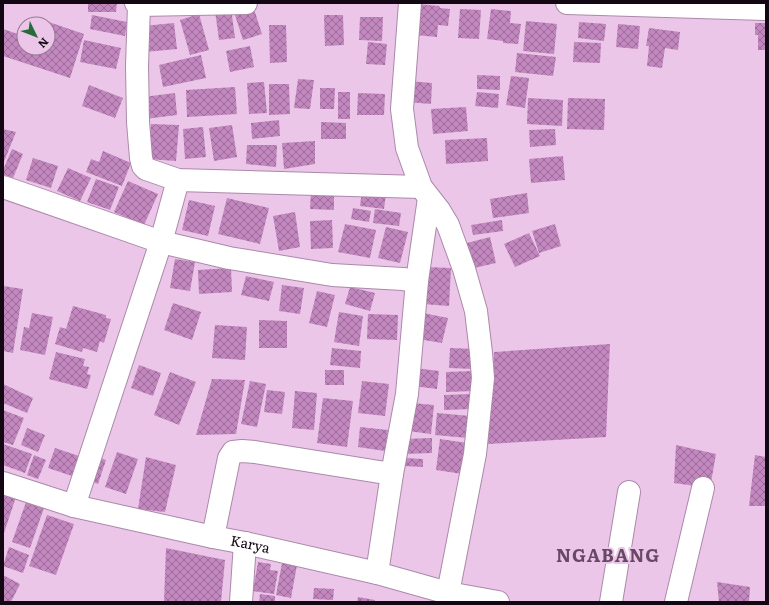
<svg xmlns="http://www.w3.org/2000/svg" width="769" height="605" font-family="Literata,serif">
	<defs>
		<pattern id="building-cross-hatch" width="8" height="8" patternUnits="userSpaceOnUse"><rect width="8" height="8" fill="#c287be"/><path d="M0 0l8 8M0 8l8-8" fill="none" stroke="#9c6c99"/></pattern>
	</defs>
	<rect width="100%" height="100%" fill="#ecc6e9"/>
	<!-- building -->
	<g fill="url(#building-cross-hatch)">
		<path d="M88 3H117L116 12H88Z"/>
		<path d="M418 4 439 6 440 8 450 9 448 26 438 25 437 37 415 35Z"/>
		<path d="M253 6 262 34 243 40 234 12Z"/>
		<path d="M231 8 235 38 219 40 215 11Z"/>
		<path d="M460 9 481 10 479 39 458 38Z"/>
		<path d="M491 9 511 11 510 23 521 24 518 44 503 43V41L487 39Z"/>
		<path d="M199 14 209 50 190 55 180 20Z"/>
		<path d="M92 15 127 22 125 36 90 29Z"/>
		<path d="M324 15H343L344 45 325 46Z"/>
		<path d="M360 17H383L382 41 359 40Z"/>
		<path d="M40 19 84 34 70 78 3 56V29L24 36V48H48V24H38Z"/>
		<path d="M526 21 557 24 554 54 523 51Z"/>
		<path d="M579 22 606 24 604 41 578 38Z"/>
		<path d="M174 23 177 49 145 52 143 26Z"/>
		<path d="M755 23H766V50H758V35H755Z"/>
		<path d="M618 24 640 26 638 49 616 47Z"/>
		<path d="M269 25H286L287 62 270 63Z"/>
		<path d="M649 28 680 32 678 50 665 48 662 68 647 66 649 46H646Z"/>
		<path d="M84 40 121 48 116 69 80 62Z"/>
		<path d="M368 42 387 44 385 65 366 64Z"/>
		<path d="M574 42 601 43 600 63 573 62Z"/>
		<path d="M250 46 254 67 230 72 226 51Z"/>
		<path d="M517 53 556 57 553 76 515 72Z"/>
		<path d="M201 55 206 78 163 87 159 65Z"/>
		<path d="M477 75 500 76V90L477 89Z"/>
		<path d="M511 76 529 78 525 108 506 105Z"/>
		<path d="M298 79 314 80 310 109 294 108Z"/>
		<path d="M408 81 432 83 431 104 407 102Z"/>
		<path d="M264 82 267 113 249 114 247 83Z"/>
		<path d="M269 84H289L290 114 269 115Z"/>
		<path d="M89 85 123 98 115 118 82 106Z"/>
		<path d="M235 87 237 114 187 117 186 90Z"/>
		<path d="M320 88H335L334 109H320Z"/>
		<rect x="338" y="92" width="12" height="27"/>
		<path d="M477 92 499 94 498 108 475 106Z"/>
		<path d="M175 93 177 115 145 119 143 97Z"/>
		<path d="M358 93 385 94 384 115H357Z"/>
		<path d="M528 98 563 100 562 126 527 124Z"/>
		<path d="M568 98 605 99 604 130 567 129Z"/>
		<path d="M466 107 468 131 433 134 431 109Z"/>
		<path d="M279 120 280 136 252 139 251 123Z"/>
		<path d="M321 122 346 123V139H321Z"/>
		<path d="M151 124 179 125 176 161 148 159Z"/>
		<path d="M232 125 237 157 214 161 209 128Z"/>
		<path d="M203 127 206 157 185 159 183 129Z"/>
		<path d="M3 129 16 132 3 164Z"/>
		<path d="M555 129 556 145 530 147 529 130Z"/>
		<path d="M487 138 488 161 446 164 445 140Z"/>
		<path d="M315 141V164L284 169 282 143Z"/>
		<path d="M247 145H277L276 167 246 164Z"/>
		<path d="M12 149 23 154 13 178 3 174V170Z"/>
		<path d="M103 151 131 163 122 186 86 172 91 159 99 162Z"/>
		<path d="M563 156 565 180 531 183 529 159Z"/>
		<path d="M33 158 58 166 51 188 26 180Z"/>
		<path d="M68 168 91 178 80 201 57 191Z"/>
		<path d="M96 179 119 187 110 210 87 202Z"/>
		<path d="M128 181 158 194 144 225 114 212Z"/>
		<path d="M311 191H334V210L310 209Z"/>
		<path d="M362 191 386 194 384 209 360 206Z"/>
		<path d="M527 193 529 213 493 218 490 199Z"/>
		<path d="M227 198 269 208 260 244 218 234Z"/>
		<path d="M189 200 215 206 208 236 182 230Z"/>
		<path d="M353 208 371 211 369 222 351 219Z"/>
		<path d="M375 209 401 213 399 226 373 223Z"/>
		<path d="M295 212 300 247 279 251 273 216Z"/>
		<path d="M332 220 333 248 311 249 310 221Z"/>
		<path d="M502 220 503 231 473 235 471 225Z"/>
		<path d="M345 224 376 230 370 258 338 252Z"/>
		<path d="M555 224 561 246 539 253 532 231Z"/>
		<path d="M386 227 408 232 400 263 378 258Z"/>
		<path d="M529 233 540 256 515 267 504 244Z"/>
		<path d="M490 237 496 263 474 268 467 243Z"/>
		<path d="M175 259 195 262 190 291 170 288Z"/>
		<path d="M426 267 451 268 449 306 423 304Z"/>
		<path d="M231 268 232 292 199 294 198 270Z"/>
		<path d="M246 276 274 282 269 301 241 295Z"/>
		<path d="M282 285 304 288 300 314 279 311Z"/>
		<path d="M3 286 23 289 13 353 3 351Z"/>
		<path d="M350 287 375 293 370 311 345 304Z"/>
		<path d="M317 291 335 295 327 327 309 323Z"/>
		<path d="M173 303 201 312 192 340 164 330Z"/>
		<path d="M73 306 106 315V318L111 319 104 343 100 341 97 352 83 348 82 352 55 344 60 327 66 329Z"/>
		<path d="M339 312 363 316 359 346 334 342Z"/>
		<path d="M32 313 53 317 45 355 20 350 24 327 29 328Z"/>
		<path d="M423 313 448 318 442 343 418 339Z"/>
		<path d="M368 314 398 315 397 340 367 339Z"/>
		<path d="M259 320 287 321V348H259Z"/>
		<path d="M215 325 247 327 245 360 212 358Z"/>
		<path d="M610 344 606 437 488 444 494 352Z"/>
		<path d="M332 348 361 351 360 368 330 365Z"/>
		<path d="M450 348 476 349 474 369 449 368Z"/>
		<path d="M56 352 85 359 83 366 89 367 87 374 91 375 87 389 49 379Z"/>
		<path d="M139 365 161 373 153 396 131 388Z"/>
		<path d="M415 368 439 371 437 389 413 386Z"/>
		<rect x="325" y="370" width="19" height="15"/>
		<path d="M473 371 474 391 446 392V372Z"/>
		<path d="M170 372 196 382 179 425 154 415Z"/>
		<path d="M212 379 245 380 236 434 196 435Z"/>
		<path d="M250 381 266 384 257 427 241 424Z"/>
		<path d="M362 381 389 384 385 416 358 413Z"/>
		<path d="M3 384 33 398 27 413 3 403Z"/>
		<path d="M267 390 285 392 282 414 264 412Z"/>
		<path d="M295 391 317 393 314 430 292 428Z"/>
		<path d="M472 394V409L444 410V395Z"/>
		<path d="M323 398 353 401 347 447 317 443Z"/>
		<path d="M412 403 434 405 431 434 408 431Z"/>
		<path d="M3 410 24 418 13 445 3 442Z"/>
		<path d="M437 413 470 416 468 438 435 435Z"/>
		<path d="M360 427 388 430 385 451 358 447Z"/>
		<path d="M27 428 45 435 38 452 21 445Z"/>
		<path d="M432 438V453L403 454 402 439Z"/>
		<path d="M440 439 467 443 463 474 436 470Z"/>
		<path d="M3 444 32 454 25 473 3 465Z"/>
		<path d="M676 445 716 454 710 488 674 483Z"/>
		<path d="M55 448 79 456 72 476 48 468Z"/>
		<path d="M117 452 138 459 126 494 105 487Z"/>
		<path d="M34 455 46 460 38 479 27 475Z"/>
		<path d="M755 455 766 457V506H749Z"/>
		<path d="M95 456 106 460 98 484 88 480Z"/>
		<path d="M146 457 176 465 165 512 138 509Z"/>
		<path d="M405 458 423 459V467L404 466Z"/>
		<path d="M3 490 17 494 3 536Z"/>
		<path d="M27 499 45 505 30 548 12 542Z"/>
		<path d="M47 515 74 524 56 575 29 566Z"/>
		<path d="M9 547 29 555 23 573 3 566Z"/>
		<path d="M166 548 225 560 221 602H164Z"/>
		<path d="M258 562 271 564 270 570 278 571 274 594 253 591Z"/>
		<path d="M282 563 297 565 291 598 276 595Z"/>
		<path d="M3 575 20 584 11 602H3Z"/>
		<path d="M717 582 750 587 749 602H719Z"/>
		<path d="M314 588 334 589 333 600 313 599Z"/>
		<path d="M260 594 275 596V602H259Z"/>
		<path d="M358 597 375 600V602H357Z"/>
	</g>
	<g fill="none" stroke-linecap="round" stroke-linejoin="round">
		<defs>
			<g id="minor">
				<path d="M136 3 139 5 246 3"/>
				<path d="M410 3 402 109 407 148 421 187 439 210 448 225 464 269 476 311 481 353 483 378 475 454 448 593"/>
				<path d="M567 3 766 9"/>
				<path d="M139 5 137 66 138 122 141 158 143 166 146 169 178 180 421 187"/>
				<path d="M3 187 161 242 229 258 332 275 403 279 417 281"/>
				<path id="s1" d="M3 483 74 506 213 537 245 543 377 573 448 593 498 602"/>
				<path d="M74 506 161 242 178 180"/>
				<path d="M213 537 229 458 233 452 242 451 255 452 392 474"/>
				<path d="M377 573 392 474 407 394 417 281 429 198"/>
				<path d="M241 602 245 543"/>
				<path d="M611 602 629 492"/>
				<path d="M676 602 703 488"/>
			</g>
		</defs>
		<!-- minor casing -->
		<use href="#minor" stroke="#ab89a9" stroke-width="24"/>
		<!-- minor -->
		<use href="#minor" stroke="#fff" stroke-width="22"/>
	</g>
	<g text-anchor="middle" stroke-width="4" stroke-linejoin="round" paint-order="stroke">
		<!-- street labels -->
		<g font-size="14" fill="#120712" stroke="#ecc6e9">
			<text dy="5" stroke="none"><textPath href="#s1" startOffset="255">Karya</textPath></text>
		</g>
		<!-- district labels -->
		<g font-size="18" font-weight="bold" letter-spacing="1" fill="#674865" stroke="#ecc6e9">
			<text x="608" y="562">NGABANG</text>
		</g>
	</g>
	<!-- border -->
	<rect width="769" height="605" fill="none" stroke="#120712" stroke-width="8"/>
	<!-- north arrow -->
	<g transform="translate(36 36) rotate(133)"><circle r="19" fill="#ecc6e9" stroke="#957a93"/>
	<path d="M0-3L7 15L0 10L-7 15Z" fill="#266c38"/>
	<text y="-6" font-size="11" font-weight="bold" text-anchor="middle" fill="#120712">N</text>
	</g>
</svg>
